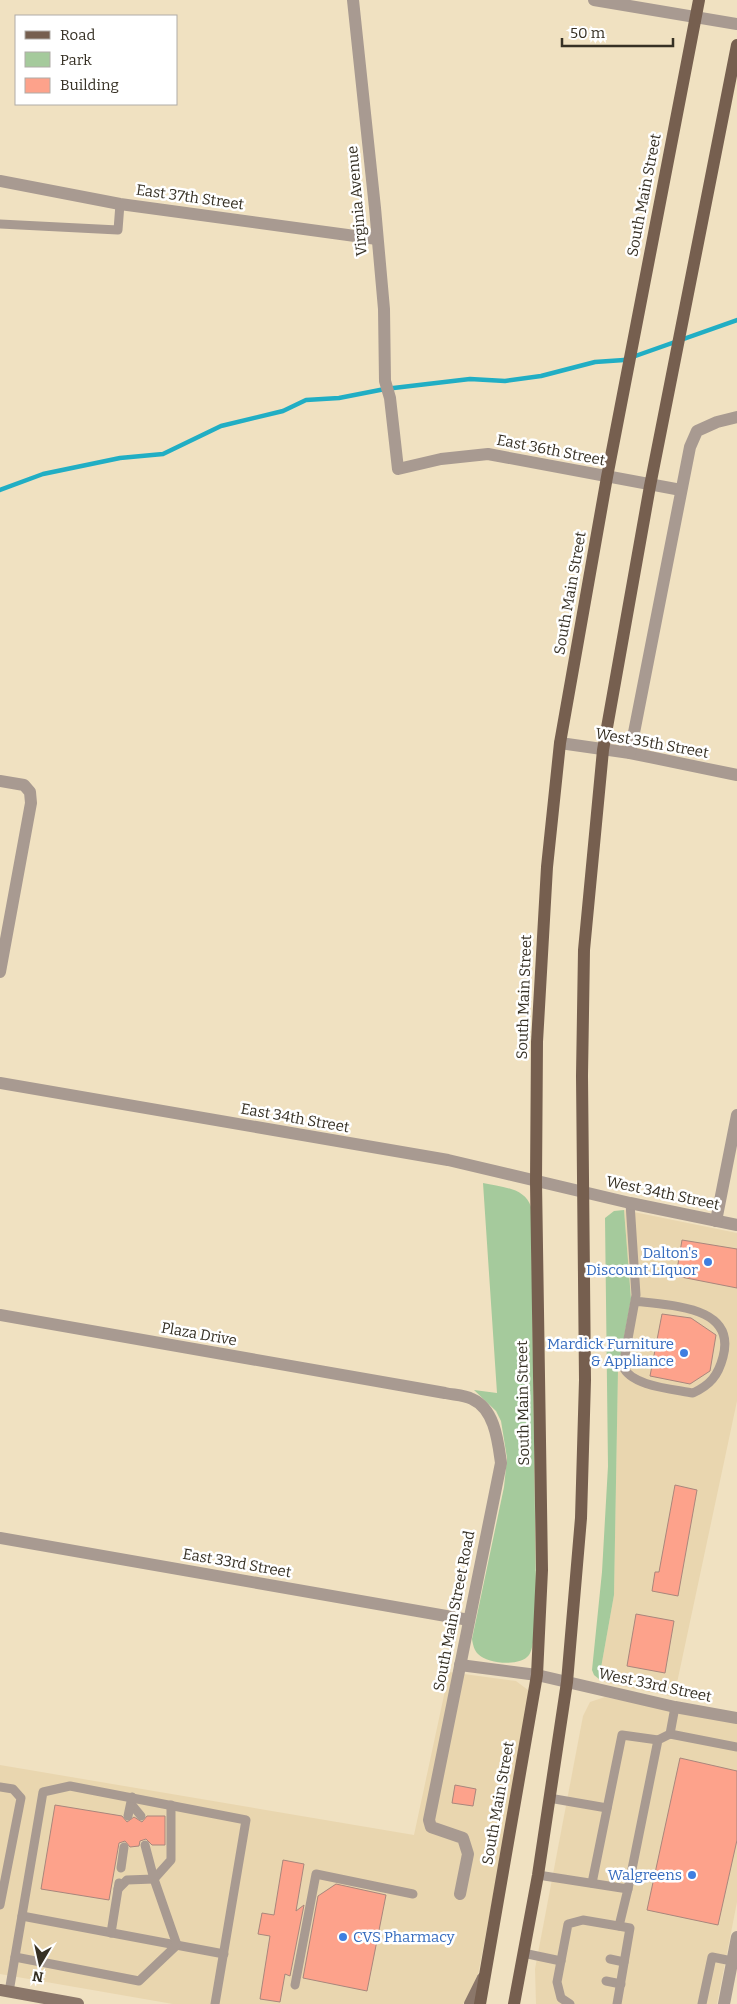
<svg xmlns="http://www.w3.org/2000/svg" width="737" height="2004" font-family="Bitter,serif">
	<rect width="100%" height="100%" fill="#f0e1c1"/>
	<!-- built -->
	<g fill="#e9d6af">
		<path d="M624 1210 737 1233V1401L674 1697 607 1683 599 1679 614 1595 618 1370 631 1299Z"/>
		<path d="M449 1672 516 1681 528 1690 531 1696 478 1975 475 1985 463 2004H173L0 1974V1765L414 1835Z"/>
		<path d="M605 1697 737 1723V1902L717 2004H536L535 1969 583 1716 590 1702Z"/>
	</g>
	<!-- green -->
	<g fill="#a5ca9c">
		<path d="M483 1183C500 1187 525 1187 531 1207L536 1593C535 1606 536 1646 529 1655 520 1667 488 1664 478 1654 474 1650 473 1645 472 1639L504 1487 507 1458 501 1421 496 1411 474 1390 497 1393Z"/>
		<path d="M624 1210 631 1299 618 1370 614 1595 599 1679 594 1675 592 1670 602 1572 608 1466 605 1218 614 1211Z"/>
	</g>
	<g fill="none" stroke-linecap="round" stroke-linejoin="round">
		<!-- stream -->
		<path stroke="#21aec4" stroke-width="4.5" d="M0 490 43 474 120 458 163 454 221 426 283 411 306 400 339 398 385 389 470 379 505 381 541 376 595 362 624 360 737 320"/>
	</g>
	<!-- building -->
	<g fill="#fda28b" stroke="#a9867c">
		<path d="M682 1240 737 1249V1288L676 1276Z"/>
		<path d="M662 1314 691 1318 716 1335 710 1371 690 1384 650 1376Z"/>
		<path d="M675 1485 697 1490 678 1596 652 1591 655 1572H659Z"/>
		<path d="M636 1614 674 1621 665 1673 627 1666Z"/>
		<path d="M680 1758 737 1771V1840L718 1925 647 1910Z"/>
		<path d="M455 1785 476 1789 473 1806 452 1803Z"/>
		<path d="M55 1805 122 1816 127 1822 134 1817 142 1822 147 1816H165V1845H152L146 1839 140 1841 139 1846 130 1847 125 1841 119 1843 109 1900 41 1889Z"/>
		<path d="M283 1860 304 1864 296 1911 304 1905 290 1976 285 1974 280 2002 260 1999 270 1936 258 1934 262 1913 274 1915Z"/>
		<path d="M336 1884 386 1895 367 1991 303 1978 318 1896Z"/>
	</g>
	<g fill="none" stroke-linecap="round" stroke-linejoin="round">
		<!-- service -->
		<g stroke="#a89a91" stroke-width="9">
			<path d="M0 224 118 230 120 204"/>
			<path d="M630 1203 636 1295 623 1366C630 1386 673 1389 693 1393 710 1385 718 1376 723 1357 737 1305 669 1306 635 1301"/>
			<path d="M670 1734 737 1747"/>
			<path d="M0 1787 13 1789 21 1798 0 1905"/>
			<path d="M549 1798 607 1808"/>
			<path d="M132 1805 141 1816"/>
			<path d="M128 1816 132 1797"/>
			<path d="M121 1868 124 1847"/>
			<path d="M538 1875 628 1889 658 1740 670 1734 675 1707"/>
			<path d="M592 1883 622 1735 658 1740"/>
			<path d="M118 1889 127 1880 154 1879 171 1860V1805"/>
			<path d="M22 1916 224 1954"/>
			<path d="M619 1926 628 1889"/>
			<path d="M111 1933 119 1883"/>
			<path d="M523 1953 561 1961"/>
			<path d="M15 1957 139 1981 177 1945 154 1879 145 1845"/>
			<path d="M610 1959 624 1962"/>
			<path d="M606 1981 621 1984"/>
			<path d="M295 1985 316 1874 413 1894"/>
			<path d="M9 1992 43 1792 70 1786 246 1820 215 2004"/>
			<path d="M570 2004 561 1998 557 1982 568 1924 583 1920 630 1928 617 2004"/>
			<path d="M702 2004 712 1957 732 1961"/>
		</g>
		<!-- minor -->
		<g stroke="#a89a91" stroke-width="12">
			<path d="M353 0 375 208 384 309 385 381 390 398 398 469 441 459 488 454 681 490"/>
			<path d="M594 0 737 24"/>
			<path d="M0 181 120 204 377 239"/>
			<path d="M560 743 630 753 737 775"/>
			<path d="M630 753 690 447 697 431 717 422 737 417"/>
			<path d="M0 781 24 785 30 792 31 803 0 972"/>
			<path d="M0 1083 448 1160 630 1203 737 1225"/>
			<path d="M716 1221 737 1115"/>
			<path d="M0 1315 445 1393C454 1395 464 1395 472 1399 495 1409 498 1442 501 1463L429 1820 431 1827 463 1838 468 1854 460 1894"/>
			<path d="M0 1538 469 1620"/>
			<path d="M460 1665 537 1675 675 1707 737 1718"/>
			<path d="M724 2004 737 1937"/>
		</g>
		<!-- secondary -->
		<g stroke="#8b776a" stroke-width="12">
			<path d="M0 1990 78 2004"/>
			<path d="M470 2004 483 1978"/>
		</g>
		<!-- primary -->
		<g stroke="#765f4f" stroke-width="12">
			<path d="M480 2004 537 1675 542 1570 536 1182 537 1042 547 867 560 743 607 477 699 0"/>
			<path d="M514 2004 538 1875 567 1682 581 1518 585 1380 582 1076 584 950 603 750 650 486 737 45"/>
		</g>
	</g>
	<!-- markers -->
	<g fill="#3f7fe0" stroke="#fff" stroke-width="2">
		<circle cx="708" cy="1262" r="5"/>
		<circle cx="684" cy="1353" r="5"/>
		<circle cx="692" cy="1875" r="5"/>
		<circle cx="343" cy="1937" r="5"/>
	</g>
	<g text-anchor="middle" stroke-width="5" stroke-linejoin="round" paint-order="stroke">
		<!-- street labels -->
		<g font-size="15" fill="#363024" stroke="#fff">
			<text transform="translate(644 195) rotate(-79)" y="5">South Main Street</text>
			<text transform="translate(190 197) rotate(8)" y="5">East 37th Street</text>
			<text transform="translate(357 201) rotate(-95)" y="5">Virginia Avenue</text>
			<text transform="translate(551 450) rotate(11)" y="5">East 36th Street</text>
			<text transform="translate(570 593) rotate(-80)" y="5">South Main Street</text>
			<text transform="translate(652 743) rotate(10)" y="5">West 35th Street</text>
			<text transform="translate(524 997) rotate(-88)" y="5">South Main Street</text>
			<text transform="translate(295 1118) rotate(10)" y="5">East 34th Street</text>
			<text transform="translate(663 1193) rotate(12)" y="5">West 34th Street</text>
			<text transform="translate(199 1334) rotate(10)" y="5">Plaza Drive</text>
			<text transform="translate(523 1403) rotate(-91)" y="5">South Main Street</text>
			<text transform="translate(237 1563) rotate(10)" y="5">East 33rd Street</text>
			<text transform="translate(454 1611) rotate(-79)" y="5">South Main Street Road</text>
			<text transform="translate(655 1685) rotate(12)" y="5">West 33rd Street</text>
			<text transform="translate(498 1803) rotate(-80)" y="5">South Main Street</text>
		</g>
		<!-- shop labels -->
		<g font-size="15" fill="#366cbe" stroke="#fff" text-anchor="end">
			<text x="698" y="1258">Dalton's<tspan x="698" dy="17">Discount LIquor</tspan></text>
			<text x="674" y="1349">Mardick Furniture<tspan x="674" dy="17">&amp; Appliance</tspan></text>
			<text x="682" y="1880">Walgreens</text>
			<text x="353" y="1942" text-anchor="start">CVS Pharmacy</text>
		</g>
	</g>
	<!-- legend -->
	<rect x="15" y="15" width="162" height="90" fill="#ffffff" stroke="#afaca7"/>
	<rect x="25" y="31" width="25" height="8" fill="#765f4f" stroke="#afaca7"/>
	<text x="60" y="40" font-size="15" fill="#363024">Road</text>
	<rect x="25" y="52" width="25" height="15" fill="#a5ca9c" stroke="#afaca7"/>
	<text x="60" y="65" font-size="15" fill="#363024">Park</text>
	<rect x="25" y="78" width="25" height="15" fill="#fda28b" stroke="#afaca7"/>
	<text x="60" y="90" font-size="15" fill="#363024">Building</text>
	<!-- north arrow -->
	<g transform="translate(40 1964) rotate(189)" stroke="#ffffff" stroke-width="4" paint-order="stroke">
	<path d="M0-4L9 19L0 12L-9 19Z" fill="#363024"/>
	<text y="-8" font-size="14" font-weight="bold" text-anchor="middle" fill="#363024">N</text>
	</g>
	<!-- scale -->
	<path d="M562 38v8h111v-8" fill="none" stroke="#363024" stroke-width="2.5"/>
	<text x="570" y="38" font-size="15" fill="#363024" stroke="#ffffff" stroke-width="4" paint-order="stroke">50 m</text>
</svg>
